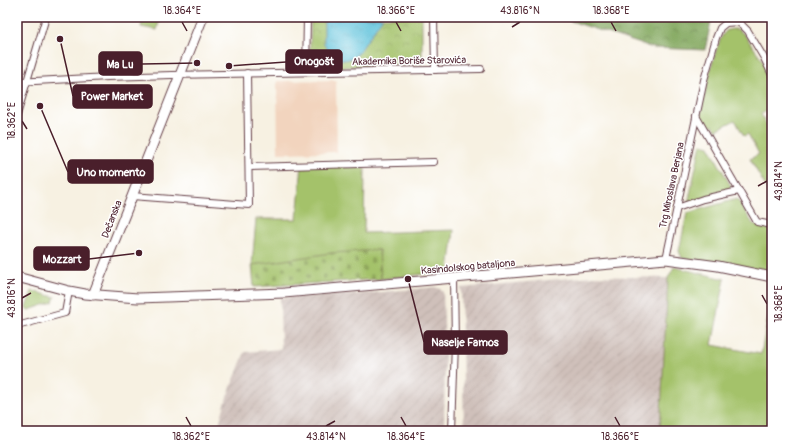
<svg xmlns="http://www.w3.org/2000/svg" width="789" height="448" font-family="Pangolin,sans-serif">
	<defs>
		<pattern id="industrial-furrows" width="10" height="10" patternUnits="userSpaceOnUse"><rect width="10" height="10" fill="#cfc0ba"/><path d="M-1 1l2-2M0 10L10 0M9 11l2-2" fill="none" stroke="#b3a5a0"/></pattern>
		<pattern id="forest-crowns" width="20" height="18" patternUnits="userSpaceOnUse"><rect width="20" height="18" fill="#83a85e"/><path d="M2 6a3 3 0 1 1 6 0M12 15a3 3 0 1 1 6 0" fill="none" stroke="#6d884e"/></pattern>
		<pattern id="cemetery-stones" width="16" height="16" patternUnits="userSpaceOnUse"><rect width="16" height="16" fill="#a4c26a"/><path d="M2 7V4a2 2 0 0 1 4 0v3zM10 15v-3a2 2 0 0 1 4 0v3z" fill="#8fa65c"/></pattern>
		<pattern id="park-crowns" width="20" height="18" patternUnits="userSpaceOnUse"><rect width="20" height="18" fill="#a4c26a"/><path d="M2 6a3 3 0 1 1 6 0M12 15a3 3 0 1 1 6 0" fill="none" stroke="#8fa65c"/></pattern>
		<pattern id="water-ripples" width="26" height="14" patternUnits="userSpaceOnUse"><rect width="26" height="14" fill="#5cc1da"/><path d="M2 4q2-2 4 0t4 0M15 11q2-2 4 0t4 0" fill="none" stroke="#52a5bb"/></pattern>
	</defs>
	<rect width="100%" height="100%" fill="#fff"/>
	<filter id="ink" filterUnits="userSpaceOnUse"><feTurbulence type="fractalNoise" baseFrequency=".025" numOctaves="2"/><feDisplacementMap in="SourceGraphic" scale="8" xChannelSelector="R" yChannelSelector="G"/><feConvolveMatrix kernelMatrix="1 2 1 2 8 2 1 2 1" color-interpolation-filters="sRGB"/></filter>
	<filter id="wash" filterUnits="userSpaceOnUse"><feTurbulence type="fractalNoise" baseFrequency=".012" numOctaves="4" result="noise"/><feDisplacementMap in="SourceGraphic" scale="16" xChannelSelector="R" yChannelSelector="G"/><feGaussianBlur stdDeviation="0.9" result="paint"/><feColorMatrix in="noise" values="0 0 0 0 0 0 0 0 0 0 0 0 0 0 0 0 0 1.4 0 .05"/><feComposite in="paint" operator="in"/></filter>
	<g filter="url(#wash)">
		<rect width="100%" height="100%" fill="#f7f1e2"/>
		<!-- built -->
		<path fill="#f2d4be" d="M336 80 337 152 278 153 277 81Z"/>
		<!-- industrial -->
		<g fill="url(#industrial-furrows)">
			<path d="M593 276 668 278 660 431H464L461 288Z"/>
			<path d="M435 287 440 289 443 292 445 351 444 431H217L227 397 245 352 281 349 280 298 361 294Z"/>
		</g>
		<!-- grass -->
		<g fill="#a4c26a" stroke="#77704a">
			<path d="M143 17H160L157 30 141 27Z"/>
			<path d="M737 29 744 34 764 62 772 82V108L761 114 772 134V195L771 196 750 159 759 154 748 134 744 136 735 120 716 130 713 125 707 129 700 116C704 101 715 39 726 31 728 29 734 29 737 29Z"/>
			<path d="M701 144 709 146 733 190 688 203Z"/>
			<path d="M302 164 365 168 364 233 454 230 449 271 381 279 378 250 252 265 256 219H297Z"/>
			<path d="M737 199 753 224 772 230V273L682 258 679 251 687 213Z"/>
			<path d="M674 267 725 279 712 345 761 354 772 297V431H660L668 278Z"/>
			<path d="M32 291 55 297 53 302 29 310 26 309V307Z"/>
		</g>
		<!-- forest -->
		<path fill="url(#forest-crowns)" stroke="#666444" d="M559 17H712L705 50 653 48Z"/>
		<!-- cemetery -->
		<path fill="url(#cemetery-stones)" stroke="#77704a" d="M379 250 381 279 254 287 252 265 331 253Z"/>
		<!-- park -->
		<path fill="url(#park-crowns)" stroke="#77704a" d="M311 17H422V63L309 69Z"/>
		<!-- water -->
		<path fill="url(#water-ripples)" stroke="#537082" d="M324 17H383L358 54 352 58 346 60 337 59 330 54 324 44Z"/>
	</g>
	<g filter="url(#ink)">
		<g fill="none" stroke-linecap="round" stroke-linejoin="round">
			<defs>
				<g id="street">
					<path d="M434 17 435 70"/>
					<path d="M306 72 307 17"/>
					<path d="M17 82 108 77 172 75 481 69"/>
					<path d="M17 115 46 17"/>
					<path d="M696 116 746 203 757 222 772 225"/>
					<path d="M249 167 434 162"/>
					<path d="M132 196 249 205 247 73"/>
					<path d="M677 208 703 199 739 191"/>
					<path d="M666 259 704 80 716 38 720 28 726 23 738 22 742 25 748 31 764 58 772 75"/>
					<path d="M17 326 65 313 69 291"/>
					<path d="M452 431 455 343 454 278"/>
				</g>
				<g id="secondary">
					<path d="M17 277 69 291 85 294 138 298 284 293 454 278 666 259 718 266 772 277"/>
					<path d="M93 295 203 17"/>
				</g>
			</defs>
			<!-- street casing -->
			<use href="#street" stroke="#643e46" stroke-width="8"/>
			<!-- secondary casing -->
			<use href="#secondary" stroke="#643e46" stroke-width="11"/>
			<!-- street -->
			<use href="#street" stroke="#fff" stroke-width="6"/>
			<!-- secondary -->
			<use href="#secondary" stroke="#fff" stroke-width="9"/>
		</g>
	</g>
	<!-- ticks -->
	<path fill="none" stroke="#4a1f2b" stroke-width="1.5" d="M182 22 187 31M396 22 401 31M611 22 616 31M512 27 520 22M22 121 27 129M758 186 767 181M762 295 767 304M22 298 31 293M186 417 191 426M401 417 406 426M615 417 620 426M326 426 335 421"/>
	<g text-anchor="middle" stroke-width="3" stroke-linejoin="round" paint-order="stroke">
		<!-- street labels -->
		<g font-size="10" fill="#4a1f2b" stroke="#fff">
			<text transform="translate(409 60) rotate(-1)" y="4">Akademika Boriše Starovića</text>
			<text transform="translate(671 185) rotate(-78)" y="4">Trg Miroslava Berjana</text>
			<text transform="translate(111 219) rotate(-69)" y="4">Dečanska</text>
			<text transform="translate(468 266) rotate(-5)" y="4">Kasindolskog bataljona</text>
		</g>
	</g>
	<!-- callouts -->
	<path fill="none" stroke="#4a1f2b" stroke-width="1.5" d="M229 66L286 62M197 63L142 64M60 39L73 96M40 106L68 172M139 253L89 259M408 279L424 342"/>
	<g fill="#4a1f2b" stroke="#fff" stroke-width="1.5">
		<circle cx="229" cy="66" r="4"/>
		<circle cx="197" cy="63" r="4"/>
		<circle cx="60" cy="39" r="4"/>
		<circle cx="40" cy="106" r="4"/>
		<circle cx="139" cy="253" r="4"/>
		<circle cx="408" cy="279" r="4"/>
	</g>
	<g fill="#4a1f2b" stroke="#4a1f2b" stroke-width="1.5">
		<rect x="286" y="50" width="56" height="23" rx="4"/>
		<rect x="99" y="52" width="43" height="23" rx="4"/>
		<rect x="73" y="85" width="79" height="23" rx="4"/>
		<rect x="68" y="160" width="85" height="23" rx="4"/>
		<rect x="34" y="247" width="55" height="23" rx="4"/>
		<rect x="424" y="331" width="83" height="23" rx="4"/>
	</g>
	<g font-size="11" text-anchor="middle" font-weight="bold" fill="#fff">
		<text x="314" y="65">Onogošt</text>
		<text x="120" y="68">Ma Lu</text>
		<text x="112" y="100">Power Market</text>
		<text x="111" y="176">Uno momento</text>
		<text x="62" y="263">Mozzart</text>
		<text x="465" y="346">Naselje Famos</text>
	</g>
	<!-- margin -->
	<rect width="789" height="448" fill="none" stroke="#fff" stroke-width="44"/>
	<rect x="22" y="22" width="745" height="404" fill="none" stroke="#4a1f2b" stroke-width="1.5"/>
	<g font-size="10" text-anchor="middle" fill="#4a1f2b">
		<text x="182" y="14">18.364°E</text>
		<text x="396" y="14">18.366°E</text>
		<text x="520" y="14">43.816°N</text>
		<text x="611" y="14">18.368°E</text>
		<text transform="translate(11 121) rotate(-90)" y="4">18.362°E</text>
		<text transform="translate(778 181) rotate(-90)" y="4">43.814°N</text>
		<text transform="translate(11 298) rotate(-90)" y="4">43.816°N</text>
		<text transform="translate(778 304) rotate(-90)" y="4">18.368°E</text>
		<text x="191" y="440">18.362°E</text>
		<text x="326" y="440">43.814°N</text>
		<text x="406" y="440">18.364°E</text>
		<text x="620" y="440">18.366°E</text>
	</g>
</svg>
